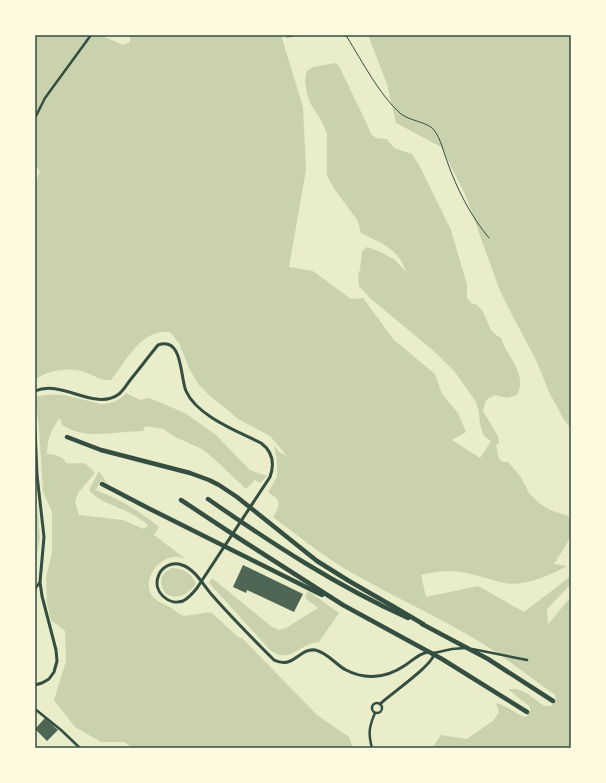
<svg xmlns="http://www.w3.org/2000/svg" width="606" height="783" font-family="'Alegreya Sans',sans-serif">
	<rect width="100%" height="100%" fill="#e9edc9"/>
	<!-- green -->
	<g fill="#cad2ad">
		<path d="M35 35H100L123 45 130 42V35H281L303 107 306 170 289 267 313 271 351 299 363 298 394 340 435 374 442 394 458 413 466 432 452 440 480 458 491 441 484 436 480 424 479 413 476 402 455 372 435 352 371 299 359 286 358 276 360 269 362 251 367 247 381 252 395 260 407 273C405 269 403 264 400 259 392 246 374 240 361 233L358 221 335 190 327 176V133L321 120 310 103 307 93 305 80 307 71 313 67 335 63 339 66 366 122 371 134 376 138 387 139 394 148 412 154 419 165 451 230 467 285V298L471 303 477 305 482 310 491 330 496 335 501 338C507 357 528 374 517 395L507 398 495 395 486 400 483 411 498 436 499 443 496 445C499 453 496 463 508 462 514 469 521 476 525 485 527 487 527 491 529 493 541 506 551 512 567 515 579 532 563 549 554 564L567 566C551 575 524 587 505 583 487 579 470 572 451 571 441 571 430 573 421 575L426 597 478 586 524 612 571 576V584L547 609 548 624 571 597V748H432L441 735 467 739 494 720 499 712 496 703C510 706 515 715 526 717L531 710 529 706 508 689H517L528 694 544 706H551L556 700 555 695C530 677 506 658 480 642 436 615 387 594 342 567 318 552 296 534 273 517 282 503 280 500 268 492L277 477V461L274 445 279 452 287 456 270 436 238 419 224 407 211 397 198 384 189 368 179 343 170 332C142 328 126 361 111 380 97 381 96 375 84 372 69 367 47 370 35 380V184L40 171 35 166Z"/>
		<path d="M368 35H571V429L563 418 549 392 536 360 512 315 500 291 465 194 441 147 396 123 387 84Z"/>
		<path d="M126 393 140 400 149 398 185 413 216 435 250 470 267 476 260 483 255 480 246 489 211 456 202 449 173 436 164 429 145 426 143 431C116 431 87 441 62 425L60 418C51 429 47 440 47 454 55 455 62 455 66 463 82 465 82 458 95 473L78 493 75 502 79 515 123 520 144 529 148 525C140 518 129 512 119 508 108 503 97 500 89 490L99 471 107 483 101 480 96 490C119 499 140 511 159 527L154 535 187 560C183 558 178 556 173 557 157 559 143 580 151 594 155 601 162 603 168 606 174 609 178 614 184 616L211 612 238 637 242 638 317 715 349 737 353 748H133L124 742H101L75 727 54 700 66 661 65 631 51 620 47 604 46 578 52 552V512L43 492 39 428 35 398C54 389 82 400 101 404 111 404 120 401 126 393Z"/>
		<path d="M35 482 40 538 35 567Z"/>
		<path d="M172 568C184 568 191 573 196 584 188 594 178 600 166 594 159 584 159 573 172 568Z"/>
		<path d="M212 578 272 627 279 630 286 628 318 608 305 598 308 591 339 613 319 642C298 644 290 665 270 650L209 583Z"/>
	</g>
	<!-- building -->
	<g fill="#4f6655">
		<path d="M243 565 303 594 294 612 247 590 246 593 233 587Z"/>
		<path d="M45 718 58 730 47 741 35 729Z"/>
	</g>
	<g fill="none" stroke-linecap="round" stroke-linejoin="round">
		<!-- path -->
		<g stroke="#344e41" stroke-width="1">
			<path d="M344 35 347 37C362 61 380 96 401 114 410 121 428 122 434 130 441 139 443 151 447 161 457 189 470 215 489 238"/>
			<path d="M287 37 297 35"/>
		</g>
		<!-- minor -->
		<g stroke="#344e41" stroke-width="2.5">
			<path d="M35 118 45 98 91 35"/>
			<path d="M35 589 40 582"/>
			<path d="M472 649 527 660"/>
			<path d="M434 653 452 649 465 648"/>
			<circle cx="377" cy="708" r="5"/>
			<path d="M35 709 61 730 80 748"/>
			<path d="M372 748C368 733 369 727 375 713"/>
		</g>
		<!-- tertiary -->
		<g stroke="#344e41" stroke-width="3">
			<path d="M35 391C62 379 95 412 119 394 124 390 127 384 131 379 140 368 149 356 158 345 183 336 180 377 186 391 197 416 237 431 261 443 273 452 275 463 270 477L197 588C193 593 189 598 183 601 169 606 153 592 158 577 161 567 172 561 182 565 195 569 204 586 212 595 232 618 253 639 274 660 293 670 299 648 315 650 327 652 336 665 346 670 365 680 386 678 404 666 412 661 418 654 428 652"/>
			<path d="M35 429 37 475 44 537 40 582 42 596 56 650 57 661 54 672 49 679 42 683 35 685"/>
			<path d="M380 704C389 695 435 664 434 653"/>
		</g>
		<!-- motorway -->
		<g stroke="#344e41" stroke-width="4.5">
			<path d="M67 437 101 450 190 473 209 480 219 485 237 497 317 561 349 581 396 608 423 624"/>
			<path d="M102 484 148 508 322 595"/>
			<path d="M208 499C271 543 337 586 408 618"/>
			<path d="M181 500 240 539 343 605 442 659 527 712"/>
			<path d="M422 624 488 659 553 701"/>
		</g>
	</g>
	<!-- border -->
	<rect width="606" height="783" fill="none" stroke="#fefae0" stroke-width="72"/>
	<rect x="36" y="36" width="534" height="711" fill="none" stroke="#344e41" stroke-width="1.5"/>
</svg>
